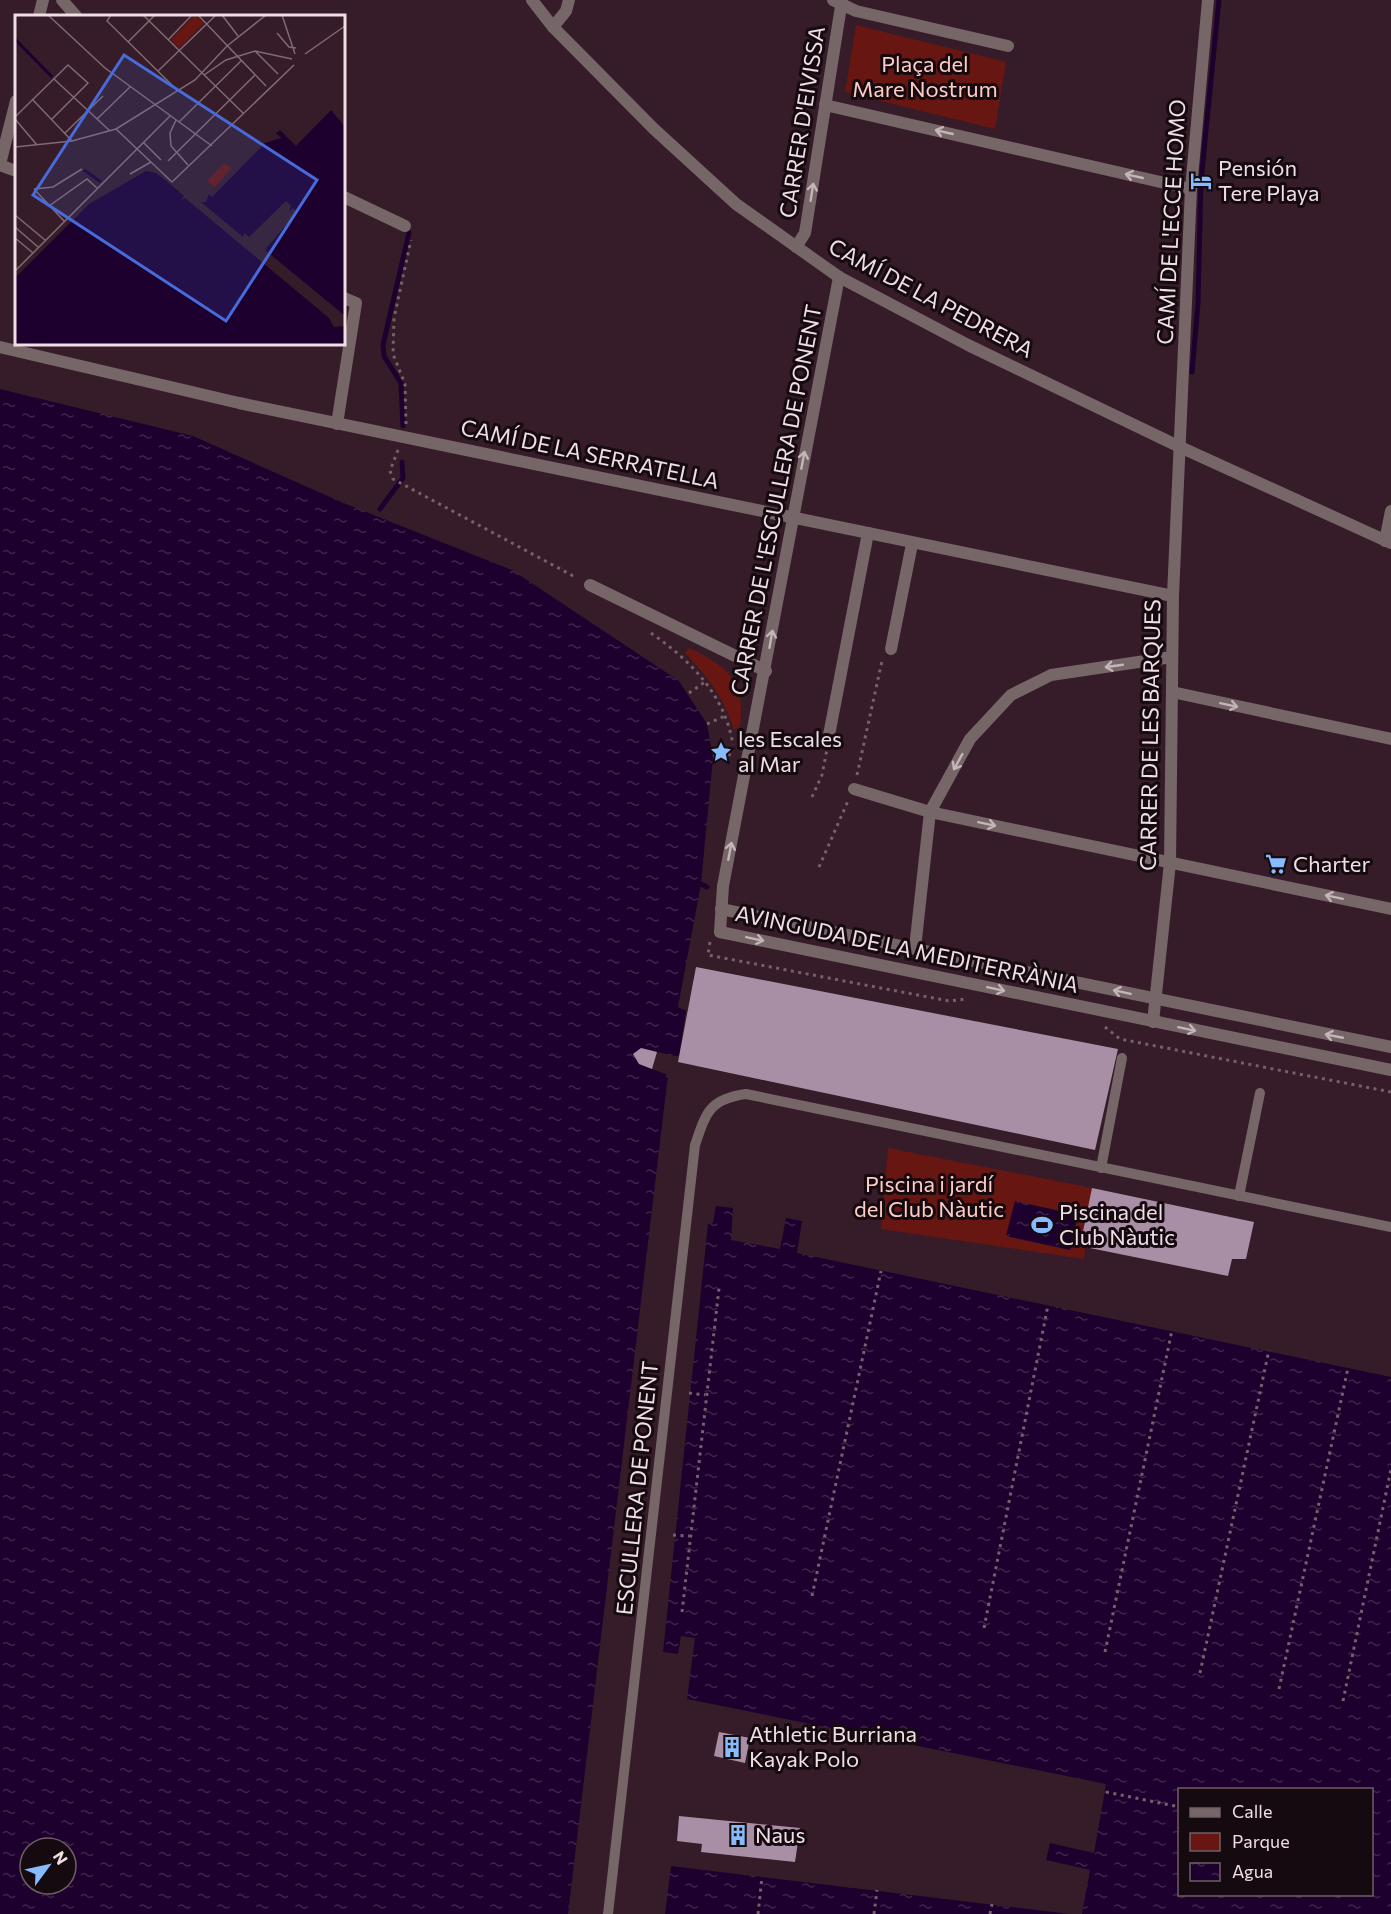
<svg xmlns="http://www.w3.org/2000/svg" width="1391" height="1914" font-family="Commissioner,sans-serif">
	<defs>
		<pattern id="water-ripples" width="26" height="14" patternUnits="userSpaceOnUse" patternTransform="scale(1.5)"><rect width="26" height="14" fill="#1e002e"/><path d="M2 4q2-2 4 0t4 0M15 11q2-2 4 0t4 0" fill="none" stroke="#3f254c"/></pattern>
	</defs>
	<rect width="100%" height="100%" fill="#351c28"/>
	<!-- green -->
	<g fill="#681611">
		<path d="M856 25 1006 62 995 129 845 92Z"/>
		<path d="M689 648C729 667 746 681 740 727L734 730C726 701 706 674 685 653Z"/>
		<path d="M888 1148 1092 1188 1084 1259 881 1229Z"/>
	</g>
	<!-- water -->
	<g fill="url(#water-ripples)" fill-rule="evenodd">
		<path d="M0 389 193 436 341 502 512 570 679 681 707 724 713 757 701 884 678 1007 686 1011 679 1057 641 1048 633 1054 639 1064 668 1075 568 1914H0ZM30 1848H66V1884H30Z"/>
		<path d="M1015 1201 1078 1215 1070 1250 1006 1236Z"/>
		<path d="M716 1206 733 1208 731 1240 780 1249 786 1218 802 1221 797 1253 1391 1377V1914H1082L1090 1870 1046 1860 1050 1843 1094 1853 1106 1784 687 1699 695 1638 681 1636 678 1654 663 1652 708 1224 713 1223ZM1180 1790H1372V1894H1180Z"/>
		<path d="M671 1866 1070 1914H665Z"/>
	</g>
	<g fill="none" stroke-linecap="round" stroke-linejoin="round">
		<!-- stream -->
		<g stroke="#1e002e" stroke-width="5">
			<path d="M1192 372 1198 303 1201 181 1219 0"/>
			<path d="M403 426 401 383 384 356 383 345 409 233"/>
			<path d="M380 509 403 478 402 462"/>
			<path d="M701 884 707 887"/>
		</g>
	</g>
	<!-- building -->
	<g fill="#a98fa5">
		<path d="M696 967 1118 1049 1095 1150 678 1062Z"/>
		<path d="M641 1048 657 1052 652 1069 639 1064 633 1054Z"/>
		<path d="M1092 1188 1254 1222 1246 1259H1232L1228 1276 1080 1246Z"/>
		<path d="M719 1732 750 1738 745 1763 714 1756Z"/>
		<path d="M679 1816 800 1828 795 1862 701 1852 702 1844 677 1841Z"/>
	</g>
	<g fill="none" stroke-linecap="round" stroke-linejoin="round">
		<!-- path -->
		<g stroke="#77606a" stroke-width="3" stroke-dasharray="3 4.5" stroke-linecap="butt">
			<path d="M406 424 405 384 393 354 394 318 411 240"/>
			<path d="M398 450 390 471 393 479 577 578"/>
			<path d="M651 633C691 661 725 695 733 745"/>
			<path d="M689 693 705 682"/>
			<path d="M707 724 725 716"/>
			<path d="M713 757 733 754"/>
			<path d="M857 775 882 661"/>
			<path d="M812 797 822 775 827 749"/>
			<path d="M819 867 848 801"/>
			<path d="M710 942 708 955 949 1001 966 999"/>
			<path d="M1105 1027 1120 1039 1391 1092"/>
			<path d="M689 1393 705 1395"/>
			<path d="M673 1535 689 1536"/>
			<path d="M812 1596 881 1271"/>
			<path d="M682 1612 719 1288"/>
			<path d="M984 1628 1048 1305"/>
			<path d="M1105 1652 1172 1330"/>
			<path d="M1200 1673 1269 1350"/>
			<path d="M1279 1689 1348 1368"/>
			<path d="M1343 1701 1391 1469"/>
			<path d="M1106 1792 1180 1807"/>
			<path d="M758 1914 762 1877"/>
			<path d="M874 1914 877 1890"/>
			<path d="M990 1914 992 1904"/>
		</g>
		<!-- lane -->
		<g stroke="#766668" stroke-width="10">
			<path d="M1101 1168 1122 1058"/>
			<path d="M1239 1196 1260 1093"/>
			<path d="M608 1914 695 1145C706 1113 709 1099 746 1094L1391 1227"/>
		</g>
		<!-- street -->
		<g stroke="#766668" stroke-width="12">
			<path d="M62 0 76 16"/>
			<path d="M532 0 553 27 654 129 736 204 839 277 968 345 1180 447 1391 543"/>
			<path d="M833 0 856 11 1008 46"/>
			<path d="M39 16 43 0"/>
			<path d="M553 27 566 11 569 0"/>
			<path d="M825 105 1191 189"/>
			<path d="M0 164 16 101"/>
			<path d="M0 165 16 171"/>
			<path d="M344 197 405 226"/>
			<path d="M796 247 805 233 842 0"/>
			<path d="M839 277 723 886 720 932 1391 1070"/>
			<path d="M0 347 239 403 1173 596"/>
			<path d="M337 424 356 303 344 298"/>
			<path d="M1385 541 1391 511"/>
			<path d="M590 585 766 671"/>
			<path d="M891 649 912 544"/>
			<path d="M1172 692 1391 739"/>
			<path d="M829 735 868 533"/>
			<path d="M854 789 930 812 1391 909"/>
			<path d="M721 909 1391 1047"/>
			<path d="M915 948 930 812 970 739 1011 695 1051 675 1172 657"/>
			<path d="M1153 1022 1170 863 1173 596 1191 189 1208 0"/>
		</g>
	</g>
	<!-- one-way arrows -->
	<defs><path id="oneway-shaft" d="M-6 0H5M1.5-3L5.5 0L1.5 3" fill="none" stroke-width="1.6" stroke-linecap="round" stroke-linejoin="round" transform="scale(1.5)"/></defs>
	<g stroke="#c5b4b9">
		<use href="#oneway-shaft" transform="translate(944 132) rotate(-167)"/>
		<use href="#oneway-shaft" transform="translate(1134 176) rotate(-167)"/>
		<use href="#oneway-shaft" transform="translate(812 192) rotate(-81)"/>
		<use href="#oneway-shaft" transform="translate(803 460) rotate(-79)"/>
		<use href="#oneway-shaft" transform="translate(771 639) rotate(-80)"/>
		<use href="#oneway-shaft" transform="translate(1114 666) rotate(172)"/>
		<use href="#oneway-shaft" transform="translate(1229 705) rotate(12)"/>
		<use href="#oneway-shaft" transform="translate(958 762) rotate(119)"/>
		<use href="#oneway-shaft" transform="translate(987 824) rotate(12)"/>
		<use href="#oneway-shaft" transform="translate(730 851) rotate(-79)"/>
		<use href="#oneway-shaft" transform="translate(1334 897) rotate(-168)"/>
		<use href="#oneway-shaft" transform="translate(755 939) rotate(12)"/>
		<use href="#oneway-shaft" transform="translate(996 989) rotate(12)"/>
		<use href="#oneway-shaft" transform="translate(1122 992) rotate(-168)"/>
		<use href="#oneway-shaft" transform="translate(1187 1029) rotate(12)"/>
		<use href="#oneway-shaft" transform="translate(1334 1036) rotate(-169)"/>
	</g>
	<!-- icons -->
	<defs>
		<symbol id="hotel-bare" viewBox="-9 -9 18 18"><path d="M-6-4.5h1.5V1H6V5H4.5V3h-9V5H-6ZM-4 0a1.8 1.8 0 1 1 3.6 0ZM.5 0V-2.5h3Q6-2.5 6 0Z" fill="#87bbfb" stroke="#150a0f" stroke-width="2.5" paint-order="stroke"/></symbol>
		<symbol id="sight-bare" viewBox="-9 -9 18 18"><path d="M0-6L1.8-2.2L6-1.7L2.9 1.2L3.7 5.4L0 3.3L-3.7 5.4L-2.9 1.2L-6-1.7L-1.8-2.2Z" fill="#87bbfb" stroke="#150a0f" stroke-width="2.5" paint-order="stroke"/></symbol>
		<symbol id="supermarket-bare" viewBox="-9 -9 18 18"><path d="M-6-5.5h2.5l.6 2H6L4.5 2H-2.5L-4.4-4H-6ZM-1.5 3.2a1.3 1.3 0 1 0 .1 0ZM3 3.2a1.3 1.3 0 1 0 .1 0Z" fill="#87bbfb" stroke="#150a0f" stroke-width="2.5" paint-order="stroke"/></symbol>
		<symbol id="stadium-bare" viewBox="-9 -9 18 18"><path d="M0-5a6.5 5 0 1 0 0 10a6.5 5 0 1 0 0-10ZM-3.5-1.8h7v3.6h-7Z" fill="#87bbfb" stroke="#150a0f" stroke-width="2.5" paint-order="stroke"/></symbol>
		<symbol id="building-bare" viewBox="-9 -9 18 18"><path d="M-4-6H4V6H1V3H-1V6H-4ZM-2.5-4.3h1.7v1.8h-1.7ZM.8-4.3h1.7v1.8H.8ZM-2.5-1h1.7V.8h-1.7ZM.8-1h1.7V.8H.8Z" fill="#87bbfb" stroke="#150a0f" stroke-width="2.5" paint-order="stroke"/></symbol>
	</defs>
	<g fill-rule="evenodd">
		<use href="#hotel-bare" x="1186" y="166" width="30" height="30"/>
		<use href="#sight-bare" x="706" y="737" width="30" height="30"/>
		<use href="#supermarket-bare" x="1261" y="849" width="30" height="30"/>
		<use href="#stadium-bare" x="1027" y="1210" width="30" height="30"/>
		<use href="#building-bare" x="717" y="1732" width="30" height="30"/>
		<use href="#building-bare" x="723" y="1820" width="30" height="30"/>
	</g>
	<g text-anchor="middle" stroke-width="6" stroke-linejoin="round" paint-order="stroke">
		<!-- park labels -->
		<g font-size="22" fill="#ffccc4" stroke="#150a0f">
			<text x="925" y="72">Plaça del<tspan x="925" dy="25">Mare Nostrum</tspan></text>
			<text x="929" y="1192">Piscina i jardí<tspan x="929" dy="25">del Club Nàutic</tspan></text>
		</g>
		<!-- street labels -->
		<g font-size="22" fill="#f0dee5" stroke="#150a0f">
			<text transform="translate(802 122) rotate(-81)" y="8">CARRER D'EIVISSA</text>
			<text transform="translate(1171 222) rotate(-87)" y="8">CAMÍ DE L'ECCE HOMO</text>
			<text transform="translate(931 298) rotate(28)" y="8">CAMÍ DE LA PEDRERA</text>
			<text transform="translate(590 454) rotate(12)" y="8">CAMÍ DE LA SERRATELLA</text>
			<text transform="translate(776 500) rotate(-79)" y="8">CARRER DE L'ESCULLERA DE PONENT</text>
			<text transform="translate(1150 735) rotate(-89)" y="8">CARRER DE LES BARQUES</text>
			<text transform="translate(907 949) rotate(12)" y="8">AVINGUDA DE LA MEDITERRÀNIA</text>
			<text transform="translate(637 1488) rotate(-84)" y="8">ESCULLERA DE PONENT</text>
		</g>
		<!-- poi labels -->
		<g font-size="22" fill="#f0dee5" stroke="#150a0f" text-anchor="start">
			<text x="1218" y="176">Pensión<tspan x="1218" dy="25">Tere Playa</tspan></text>
			<text x="738" y="747">les Escales<tspan x="738" dy="25">al Mar</tspan></text>
			<text x="1293" y="872">Charter</text>
			<text x="1059" y="1220">Piscina del<tspan x="1059" dy="25">Club Nàutic</tspan></text>
			<text x="749" y="1742">Athletic Burriana<tspan x="749" dy="25">Kayak Polo</tspan></text>
			<text x="755" y="1843">Naus</text>
		</g>
	</g>
	<!-- overview -->
	<g transform="translate(15 15)">
		<rect width="330" height="330" fill="#351c28"/>
		<path d="M180 0 189 8 164 33 156 25ZM209 148 216 153 200 172 192 166Z" fill="#681611"/>
		<path d="M316 95 330 112 329 300 250 235 282 197 278 193 274 197 276 191 271 186 234 222 229 218 228 222 186 187H191L194 179 197 182 250 128 266 123 261 118 265 115 281 131ZM131 156 141 158 153 167 169 181 166 185 170 183 314 303 319 312 330 311V330H0V263L74 189Z" fill="#1e002e"/>
		<path fill="none" stroke="#1e002e" stroke-width="3" d="M0 24 37 62M69 155 86 167"/>
		<path fill="none" stroke="#806a74" stroke-width="1.5" d="M33 0 90 53 197 131M96 0 92 6 163 76M128 0 228 98M183 0 251 71M207 0 223 21M267 0 280 39M262 18 274 32 281 33M153 25 177 0M113 27 140 0M240 36 263 59M290 39 330 11M143 56 201 0M189 60 211 45 240 36 277 44M39 64 95 116M17 84 57 126M0 102 53 50 73 68 37 104M0 104 22 130M82 104 115 72M161 105 155 118 156 131 173 150M164 107 227 45M101 114 157 167M50 118 88 81M128 127 146 145M0 132 57 126 101 114 180 65 212 31 251 0M153 146 240 60M115 159 136 147M157 167 279 50M19 174 38 172 67 154M19 174 49 206M34 191 72 164 83 174M0 200 30 225M0 212 23 232M0 223 18 238M0 256 155 101"/>
		<path fill="#476bdb" fill-opacity="0.15" stroke="#476bdb" stroke-width="3" d="M109 40 302 165 211 306 18 180Z"/>
		<rect width="330" height="330" fill="none" stroke="#f0dee5" stroke-width="3"/>
	</g>
	<!-- legend -->
	<rect x="1178" y="1788" width="195" height="108" fill="#150a0f" stroke="#6d5f65" stroke-width="1.5"/>
	<rect x="1190" y="1808" width="30" height="9" fill="#766668" stroke="#6d5f65" stroke-width="1.5"/>
	<text x="1232" y="1818" font-size="18" fill="#f0dee5">Calle</text>
	<rect x="1190" y="1833" width="30" height="18" fill="#681611" stroke="#6d5f65" stroke-width="1.5"/>
	<text x="1232" y="1848" font-size="18" fill="#f0dee5">Parque</text>
	<rect x="1190" y="1863" width="30" height="18" fill="url(#water-ripples)" stroke="#6d5f65" stroke-width="1.5"/>
	<text x="1232" y="1878" font-size="18" fill="#f0dee5">Agua</text>
	<!-- north arrow -->
	<g transform="translate(48 1866) rotate(57)"><circle r="28" fill="#150a0f" stroke="#6d5f65" stroke-width="1.5"/>
	<path d="M0-4.5L10 22L0 15L-10 22Z" fill="#87bbfb"/>
	<text y="-9" font-size="16" font-weight="bold" text-anchor="middle" fill="#f0dee5">N</text>
	</g>
</svg>
